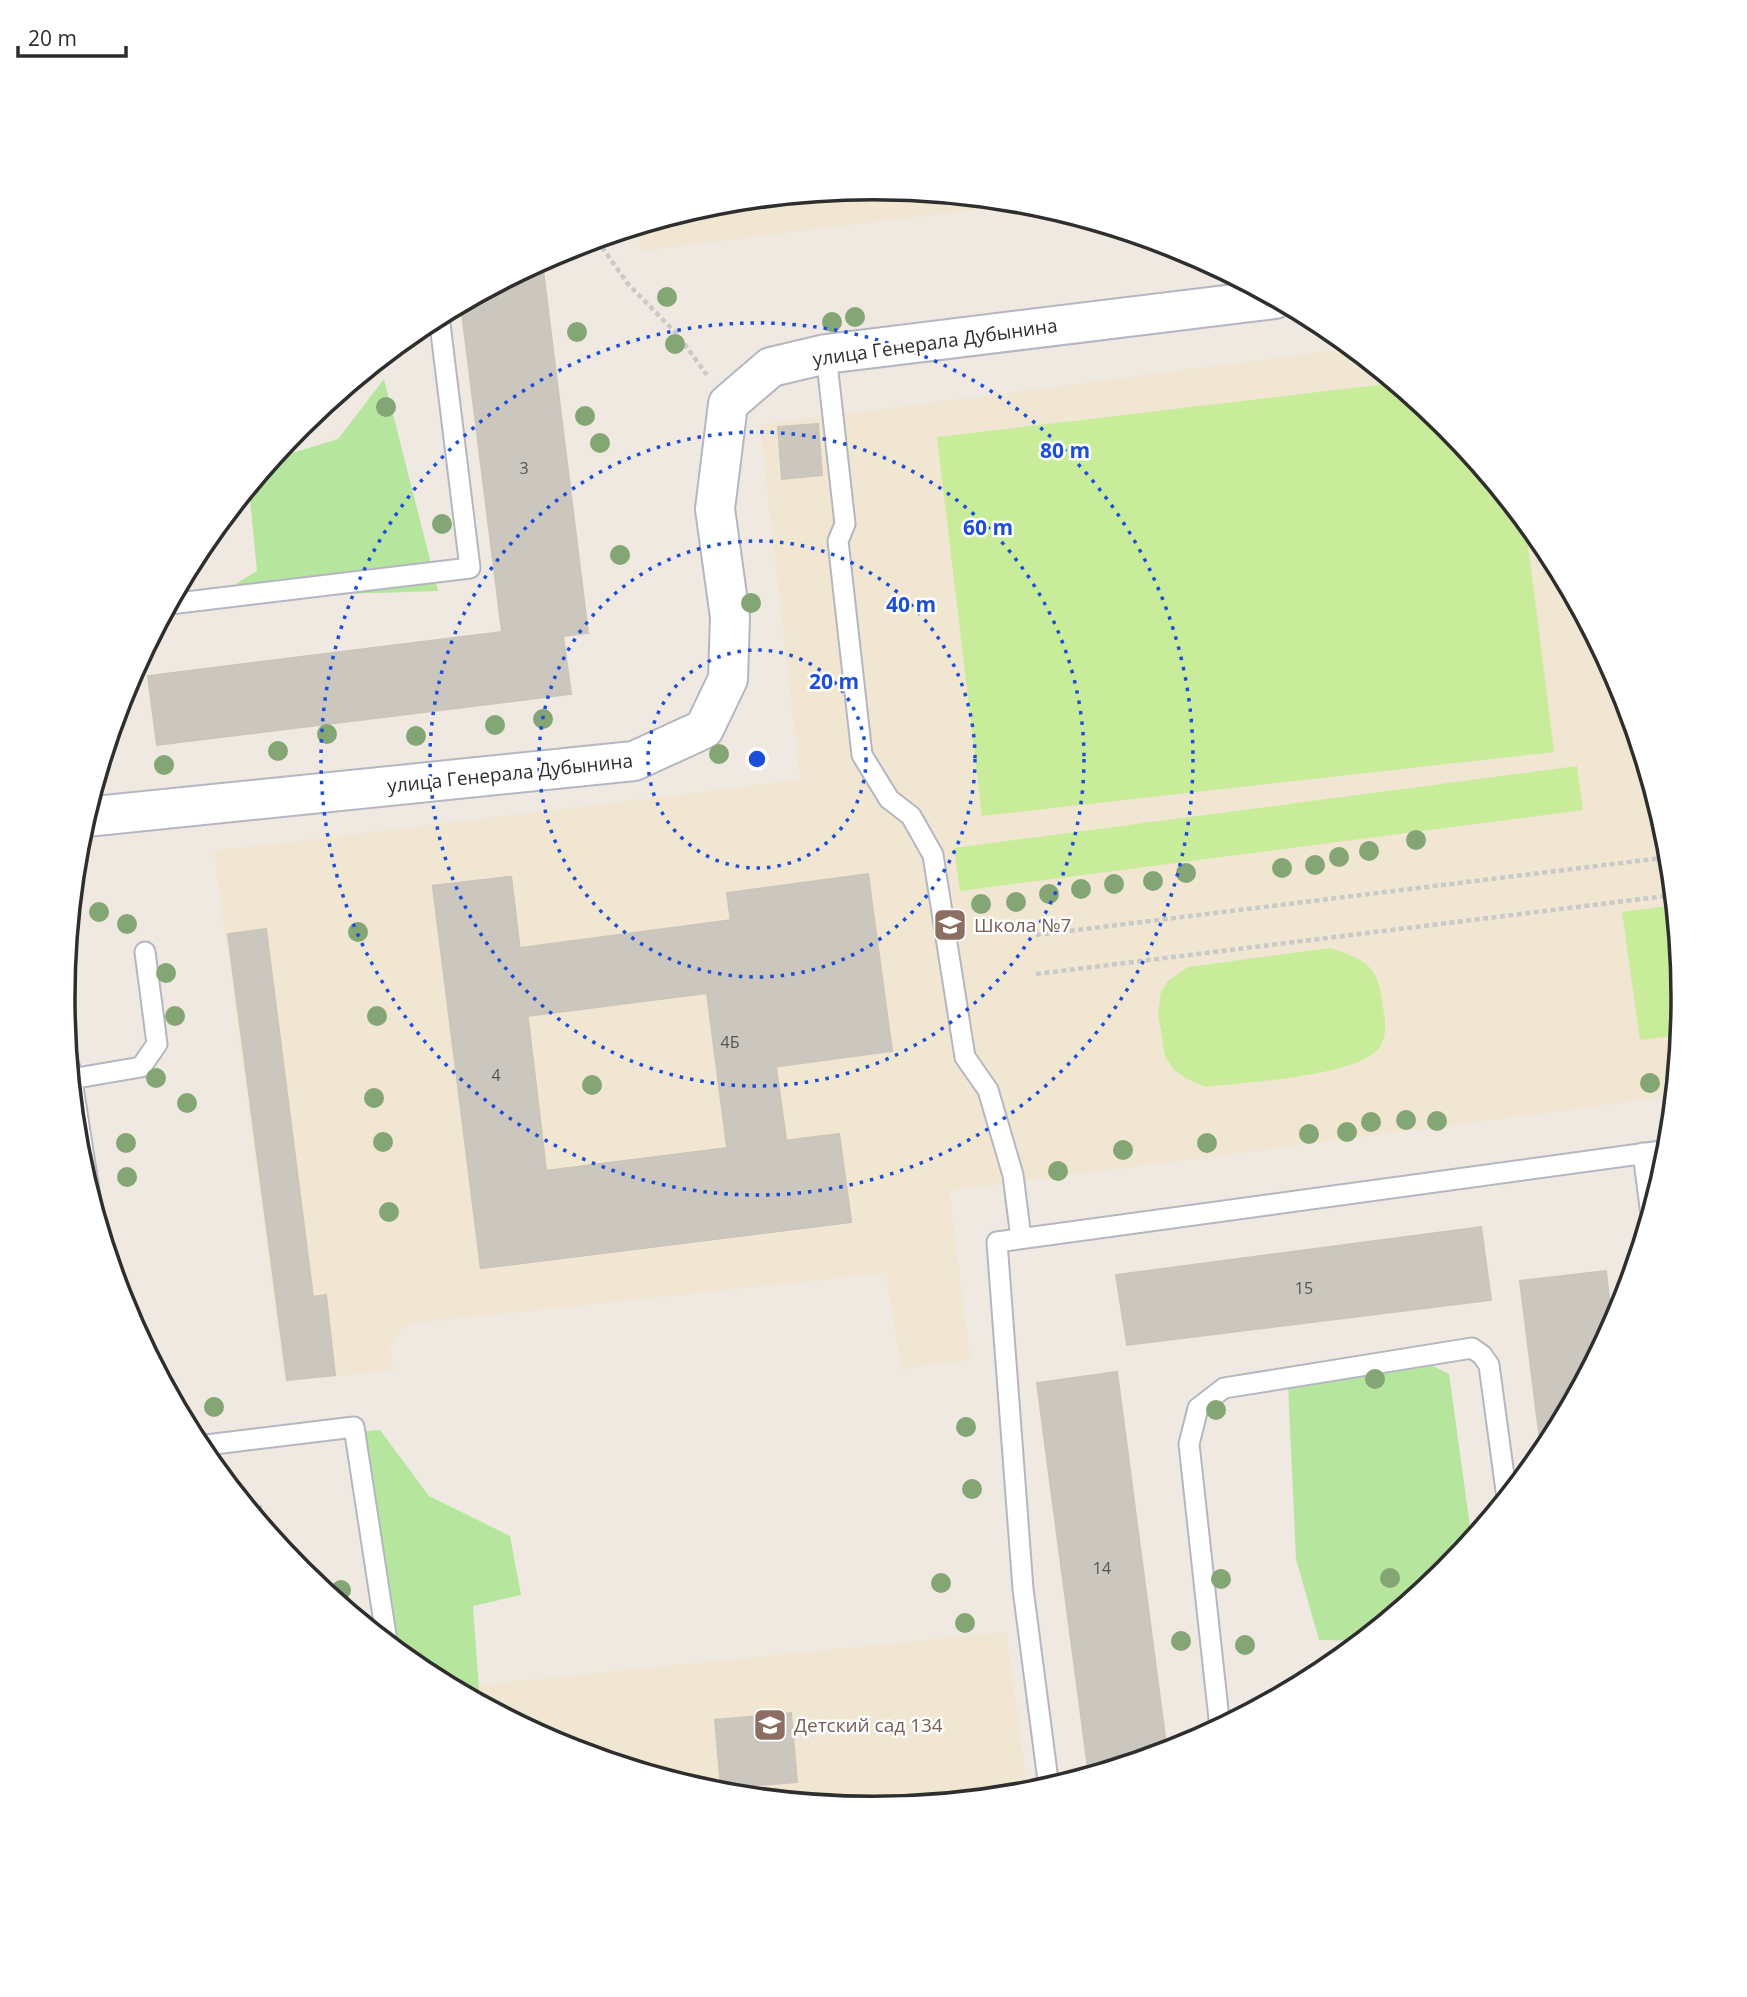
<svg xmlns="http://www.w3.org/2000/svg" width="1747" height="1997" font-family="'Open Sans',sans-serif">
	<rect width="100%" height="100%" fill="#efe9e1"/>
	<!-- education -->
	<g fill="#f0e6d1">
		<path d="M874 188 1030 203 640 251 638 227 716 204Z"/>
		<path d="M1352 348 1447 426 1548 549 1622 689 1668 841 1684 999 1674 1096 949 1191 970 1360 901 1369 886 1273 407 1324 390 1346 393 1370 285 1382 214 851 800 780 760 425Z"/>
		<path d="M1006 1632 1028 1794 873 1809 715 1793 563 1747 480 1703 478 1685Z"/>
	</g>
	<!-- green -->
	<g fill="#b6e59e">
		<path d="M384 379 438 591 213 598 257 571 249 489 273 459 338 439Z"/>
		<path d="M1427 1363 1449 1374 1472 1541 1446 1572 1362 1641 1319 1640 1296 1559 1288 1383Z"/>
		<path d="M380 1430 429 1496 510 1536 521 1595 473 1606 480 1703 423 1672 393 1648 358 1432Z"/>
	</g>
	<!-- pitch -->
	<g fill="#c9ec9a">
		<path d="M1395 383 1447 426 1525 521 1554 752 982 816 937 437Z"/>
		<path d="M1577 766 1583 810 960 891 954 848Z"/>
		<path d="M1675 905 1684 999 1680 1035 1640 1040 1622 912Z"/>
		<path d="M1331 948C1364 960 1377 964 1382 1000 1384 1016 1389 1032 1380 1047 1358 1077 1245 1082 1206 1087L1187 1079 1173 1069 1165 1056 1158 1013 1161 992 1168 981 1188 967Z"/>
	</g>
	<!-- building -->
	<g fill="#cbc7bf" stroke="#cbc5ba" stroke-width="2">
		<path d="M542 261 588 633 563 636 571 694 157 745 148 676 502 632 461 305Z"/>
		<path d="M818 424 822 475 782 479 778 427Z"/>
		<path d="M868 874 892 1051 751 1070 727 893Z"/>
		<path d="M511 877 546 1171 839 1134 851 1222 481 1268 433 886Z"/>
		<path d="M511 877 546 1171 839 1134 851 1222 481 1268 433 886Z"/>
		<path d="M731 920 751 1070 776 1067 786 1139 727 1147 707 993 528 1016 519 948Z"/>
		<path d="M266 929 313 1297 326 1295 335 1375 287 1380 228 934Z"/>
		<path d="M1481 1227 1491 1300 1127 1345 1116 1275Z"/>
		<path d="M1606 1271 1612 1327 1542 1456 1520 1281Z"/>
		<path d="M1117 1372 1167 1752 1089 1776 1037 1383Z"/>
		<path d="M261 1506 263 1526 248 1507Z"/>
		<path d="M791 1713 797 1782 721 1788 715 1720Z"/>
	</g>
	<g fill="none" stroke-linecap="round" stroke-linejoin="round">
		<defs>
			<g id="lane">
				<path d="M826 354 845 524 838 541 862 755 889 799 911 816 933 855 965 1057 988 1090 1013 1175 1021 1238"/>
				<path d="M170 604 470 568 439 316"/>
				<path d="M70 1068 90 1196"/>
				<path d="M71 1079 141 1067 157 1044 145 952"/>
				<path d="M1643 1153 1651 1215"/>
				<path d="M198 1446 354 1427 387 1642"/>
				<path d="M1220 1728 1189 1444 1198 1408 1224 1388 1472 1348 1482 1355 1489 1365 1507 1498"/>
				<path d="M1049 1788 1023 1589 997 1242 1669 1150"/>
			</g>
			<path id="street" d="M86 817 634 761 704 729 728 679 730 617 715 509 728 404 771 367 826 354 1275 299"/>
		</defs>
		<!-- lane casing -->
		<use href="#lane" stroke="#b4b7c1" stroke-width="23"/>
		<!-- street casing -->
		<use href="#street" stroke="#b4b7c1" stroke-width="42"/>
		<!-- path -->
		<g stroke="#c9c9c9" stroke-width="4.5" stroke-dasharray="5 3.5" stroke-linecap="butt">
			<path d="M597 240 628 284 677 334 707 375"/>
			<path d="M1036 935 1670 857"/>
			<path d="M1036 974 1674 895"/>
		</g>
		<!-- lane -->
		<use href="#lane" stroke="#fff" stroke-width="19"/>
		<!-- street -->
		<use href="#street" stroke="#fff" stroke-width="38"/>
	</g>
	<!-- trees -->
	<g fill="#84a574">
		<circle cx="667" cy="297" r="10"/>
		<circle cx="855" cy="317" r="10"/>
		<circle cx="832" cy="322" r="10"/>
		<circle cx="577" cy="332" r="10"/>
		<circle cx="675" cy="344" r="10"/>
		<circle cx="386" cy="407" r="10"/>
		<circle cx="585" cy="416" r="10"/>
		<circle cx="600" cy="443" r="10"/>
		<circle cx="442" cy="524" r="10"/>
		<circle cx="620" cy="555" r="10"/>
		<circle cx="751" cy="603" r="10"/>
		<circle cx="543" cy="719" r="10"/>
		<circle cx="495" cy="725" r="10"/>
		<circle cx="327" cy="734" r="10"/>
		<circle cx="416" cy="736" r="10"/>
		<circle cx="278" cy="751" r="10"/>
		<circle cx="719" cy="754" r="10"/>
		<circle cx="164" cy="765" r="10"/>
		<circle cx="1416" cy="840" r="10"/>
		<circle cx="1369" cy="851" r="10"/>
		<circle cx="1339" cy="857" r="10"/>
		<circle cx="1315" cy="865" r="10"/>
		<circle cx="1282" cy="868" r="10"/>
		<circle cx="1186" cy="873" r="10"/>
		<circle cx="1153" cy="881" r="10"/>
		<circle cx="1114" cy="884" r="10"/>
		<circle cx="1081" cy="889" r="10"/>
		<circle cx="1049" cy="894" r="10"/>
		<circle cx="1016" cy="902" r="10"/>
		<circle cx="981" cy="904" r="10"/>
		<circle cx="99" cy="912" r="10"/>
		<circle cx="127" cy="924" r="10"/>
		<circle cx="358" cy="932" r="10"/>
		<circle cx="166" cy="973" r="10"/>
		<circle cx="175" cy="1016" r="10"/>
		<circle cx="377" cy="1016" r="10"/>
		<circle cx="156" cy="1078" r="10"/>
		<circle cx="1650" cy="1083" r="10"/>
		<circle cx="592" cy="1085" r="10"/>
		<circle cx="374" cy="1098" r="10"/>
		<circle cx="187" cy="1103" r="10"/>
		<circle cx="1406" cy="1120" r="10"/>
		<circle cx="1437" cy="1121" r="10"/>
		<circle cx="1371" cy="1122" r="10"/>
		<circle cx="1347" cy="1132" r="10"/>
		<circle cx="1309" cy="1134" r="10"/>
		<circle cx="383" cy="1142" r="10"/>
		<circle cx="126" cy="1143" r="10"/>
		<circle cx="1207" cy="1143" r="10"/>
		<circle cx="1123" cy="1150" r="10"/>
		<circle cx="1058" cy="1171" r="10"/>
		<circle cx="127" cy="1177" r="10"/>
		<circle cx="389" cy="1212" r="10"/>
		<circle cx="1375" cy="1379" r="10"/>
		<circle cx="214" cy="1407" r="10"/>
		<circle cx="1216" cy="1410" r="10"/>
		<circle cx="966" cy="1427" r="10"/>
		<circle cx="972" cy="1489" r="10"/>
		<circle cx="1390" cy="1578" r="10"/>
		<circle cx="1221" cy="1579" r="10"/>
		<circle cx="941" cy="1583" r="10"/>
		<circle cx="341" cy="1590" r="10"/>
		<circle cx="965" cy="1623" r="10"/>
		<circle cx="1181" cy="1641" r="10"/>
		<circle cx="1245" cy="1645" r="10"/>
	</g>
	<!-- distance rings -->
	<g fill="none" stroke="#1d4ed8" stroke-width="3.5" stroke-dasharray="3.5 7">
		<circle cx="757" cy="759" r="109"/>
		<circle cx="757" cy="759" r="218"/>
		<circle cx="757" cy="759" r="327"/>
		<circle cx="757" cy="759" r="436"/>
	</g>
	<!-- icons -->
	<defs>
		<symbol id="school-square" viewBox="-11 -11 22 22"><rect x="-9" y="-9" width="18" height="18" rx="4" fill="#8d6e63" stroke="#fff"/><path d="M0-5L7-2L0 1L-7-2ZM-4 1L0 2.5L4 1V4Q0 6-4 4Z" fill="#fff"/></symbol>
	</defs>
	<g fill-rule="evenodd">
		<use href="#school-square" x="931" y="906" width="38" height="38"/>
		<use href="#school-square" x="751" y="1706" width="38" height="38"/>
	</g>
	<g text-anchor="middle" stroke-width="5" stroke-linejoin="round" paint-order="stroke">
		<!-- number labels -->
		<g font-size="16" fill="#555452">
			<text x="524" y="474">3</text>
			<text x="730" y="1048">4Б</text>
			<text x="496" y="1081">4</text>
			<text x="1304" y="1294">15</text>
			<text x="1102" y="1574">14</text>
		</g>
		<!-- street labels -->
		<g font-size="19" fill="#2e2e2e" stroke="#fff">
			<text transform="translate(935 342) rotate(-8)" y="7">улица Генерала Дубынина</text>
			<text transform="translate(510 773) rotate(-6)" y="7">улица Генерала Дубынина</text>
		</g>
		<!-- education labels -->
		<g font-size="19" fill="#785e54" stroke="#fff" text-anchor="start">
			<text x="974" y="932">Школа №7</text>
			<text x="794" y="1732">Детский сад 134</text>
		</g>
	</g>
	<!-- crop -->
	<path d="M0 0H1747V1997H0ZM75 998a798 798 0 1 1 1596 0a798 798 0 1 1-1596 0Z" fill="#fff" fill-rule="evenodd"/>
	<path fill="none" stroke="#2e2e2e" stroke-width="3.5" d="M75 998a798 798 0 1 1 1596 0a798 798 0 1 1-1596 0Z"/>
	<circle cx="757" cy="759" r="10" fill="#1d4ed8" stroke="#fff" stroke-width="3.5"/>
	<g font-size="21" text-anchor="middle" font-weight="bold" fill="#1d4ed8" stroke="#fff" stroke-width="5" stroke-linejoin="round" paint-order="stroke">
		<text x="1065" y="458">80 m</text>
		<text x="988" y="535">60 m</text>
		<text x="911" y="612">40 m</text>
		<text x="834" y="689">20 m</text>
	</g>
	<!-- scale -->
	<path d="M18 46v10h108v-10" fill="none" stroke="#2e2e2e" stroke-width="3.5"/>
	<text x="28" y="46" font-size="21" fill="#2e2e2e" stroke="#ffffff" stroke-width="5" paint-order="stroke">20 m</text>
</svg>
